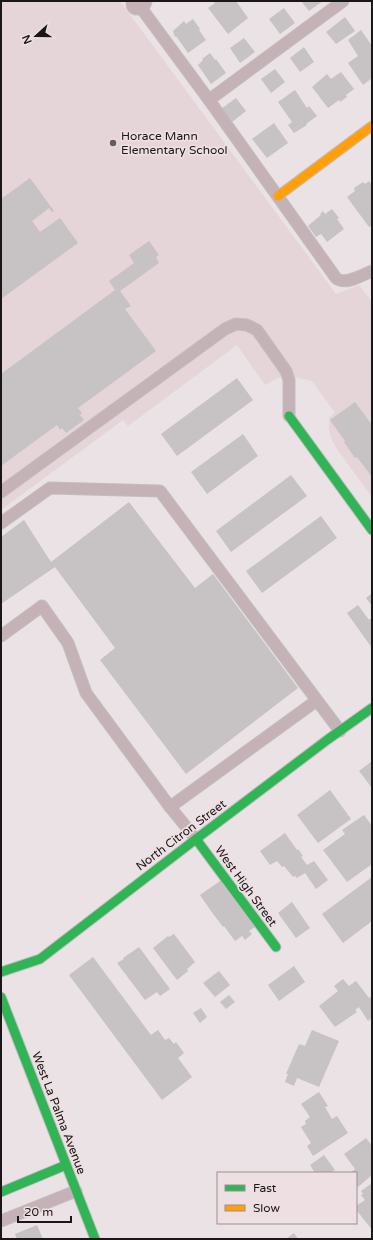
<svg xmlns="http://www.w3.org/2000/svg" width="373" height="1240" font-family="'Varela Round',sans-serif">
	<rect width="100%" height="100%" fill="#eae2e4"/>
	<!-- built -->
	<path fill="#e5d5d9" d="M1 1H120L336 294 359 285 372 302V497L337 449 332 440 329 431V418L335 413 312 381 289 376 278 378 265 385 237 345 128 426 123 420 1 510Z"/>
	<!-- building -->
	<g fill="#c7c2c3">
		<path d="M213 1H236L248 18 228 34 208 8 215 3Z"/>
		<path d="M301 1H323L309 11Z"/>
		<path d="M284 8 295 23 280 34 269 19Z"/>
		<path d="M345 17 355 31 336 44 326 32Z"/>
		<path d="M193 19 200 29 199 30 206 40 188 53 176 36 175 37 173 31 184 21 186 24Z"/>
		<path d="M361 30 372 46V78L363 85 348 63 358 56 348 40Z"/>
		<path d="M244 38 255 52 240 63 230 48Z"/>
		<path d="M304 47 314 62 300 72 290 58Z"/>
		<path d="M210 53 215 60 216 59 226 73 211 84 198 65 203 60 202 59Z"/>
		<path d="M275 69 285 82 271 93 261 79Z"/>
		<path d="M341 72 354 89 346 95 347 97 340 102 339 100 328 108 312 87 327 74 331 79Z"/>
		<path d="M295 90 307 108 309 106 317 116 306 124 307 125 294 133 288 125 292 122 278 102Z"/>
		<path d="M236 98 246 111 232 122 221 109Z"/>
		<path d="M274 123 288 143 267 158 252 139Z"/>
		<path d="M30 178 54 211 52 212 49 208 32 221 40 232 60 218 78 243 1 299V199Z"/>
		<path d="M369 181 372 185V225L369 227 347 197 355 191 354 188 363 182 365 184Z"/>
		<path d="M332 209 339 218 337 219 344 229 327 242 321 234 316 237 308 226 321 215 320 214 323 211 325 214Z"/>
		<path d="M149 241 159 255 156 257 159 263 120 291 131 306 125 309 156 351 78 408 82 413 80 415 84 420 66 433 62 428 60 430 57 425 1 466V374L115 290 109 281 134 263 129 255Z"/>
		<path d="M237 378 253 400 177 456 161 434Z"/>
		<path d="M355 402 372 425V477L357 457 355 458 344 442 345 441 330 420Z"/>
		<path d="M243 434 258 456 207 494 191 472Z"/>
		<path d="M291 475 307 496 231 552 216 531Z"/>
		<path d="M129 502 195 588 213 574 298 688 186 774 100 660 115 648 55 567 1 604V537L24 520 51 562Z"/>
		<path d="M321 516 337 538 262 593 246 571Z"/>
		<path d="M372 593V606L366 598Z"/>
		<path d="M358 605 369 620 372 618V648L347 613Z"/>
		<path d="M372 761V788L359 771Z"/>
		<path d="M330 790 351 819 318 843 297 815Z"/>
		<path d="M364 815 372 826V864L347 882 323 850 345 834 342 830Z"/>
		<path d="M285 833 297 850 298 849 303 856 301 857 307 865 314 861 328 880 316 889 305 873 297 878 295 876 293 877 284 866 282 867 277 861 270 865 260 851Z"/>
		<path d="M372 877V921L343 943 322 914Z"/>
		<path d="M223 879 255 927 249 931 252 934 245 940 242 936 235 941 224 926 223 927 211 911 200 895Z"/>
		<path d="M292 902 310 928 296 938 278 913Z"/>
		<path d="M174 934 195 962 187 969 188 971 177 980 153 948 168 936 169 937Z"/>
		<path d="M139 947 170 989 160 996 157 992 145 1000 117 963 124 959 123 958Z"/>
		<path d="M93 957 151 1035 158 1030 165 1040 169 1038 174 1044 176 1042 184 1053 178 1058 192 1077 162 1100 69 975Z"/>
		<path d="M294 966 305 982 279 1001 268 985Z"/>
		<path d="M219 971 230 985 215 997 203 983Z"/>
		<path d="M343 979 349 986 356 981 369 998 372 996V1018L368 1021 359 1007 355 1010 357 1012 335 1027 319 1006 338 991 334 986Z"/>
		<path d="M229 995 235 1002 226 1009 220 1002Z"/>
		<path d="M201 1008 207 1017 200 1023 193 1013Z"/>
		<path d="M312 1030 339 1041 319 1087 297 1078 294 1086 285 1082 288 1074H286L299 1044 305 1046Z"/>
		<path d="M319 1092 328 1106 325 1107 332 1119 337 1116 348 1133 313 1156 307 1146 311 1143 301 1127 306 1124 305 1121 310 1117 301 1104Z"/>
		<path d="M366 1138 372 1146V1175L358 1187 356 1184V1173H350L355 1169 344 1154Z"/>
		<path d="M324 1155 335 1170 330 1173H315L310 1165Z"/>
		<path d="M372 1183V1230L358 1212 356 1213V1206L365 1200 361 1195 363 1194 361 1191Z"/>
		<path d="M37 1225 43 1239H17L15 1234Z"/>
		<path d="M294 1233 298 1239H286Z"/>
	</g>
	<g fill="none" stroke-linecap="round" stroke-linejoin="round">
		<defs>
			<g id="lane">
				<path d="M136 1 209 100 336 278C345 286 362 275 372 271"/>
				<path d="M209 100 343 1"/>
				<path d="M1 492 225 329 236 324 247 325 257 330 286 371 289 380V416"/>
				<path d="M1 523 50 488 160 491 340 731"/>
				<path d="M1 636 42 606 68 643 86 693 170 807 196 839"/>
				<path d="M170 807 316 701"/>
				<path d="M1 1221 76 1191"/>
			</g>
			<path id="street" d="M137 4 141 1"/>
			<g id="fast">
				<path d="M289 416 372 530"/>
				<path d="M196 839 276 947"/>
				<path d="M1 972 40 959 196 839 327 740 372 708"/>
				<path d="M1 997 95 1239"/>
				<path d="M1 1192 66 1165"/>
			</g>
			<path id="slow" d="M278 196 372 126"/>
		</defs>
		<!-- lane casing -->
		<use href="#lane" stroke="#c4bec0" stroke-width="13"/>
		<!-- street casing -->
		<use href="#street" stroke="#c4bec0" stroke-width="23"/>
		<!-- fast casing -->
		<use href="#fast" stroke="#c4bec0" stroke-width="11"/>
		<!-- slow casing -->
		<use href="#slow" stroke="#c4bec0" stroke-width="11"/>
		<!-- lane -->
		<use href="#lane" stroke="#c4b2b6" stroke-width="11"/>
		<!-- street -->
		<use href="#street" stroke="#c4b2b6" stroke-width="21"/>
		<!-- fast -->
		<use href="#fast" stroke="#30b455" stroke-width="9"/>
		<!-- slow -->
		<use href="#slow" stroke="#ff9f0a" stroke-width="9"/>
	</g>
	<!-- markers -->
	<circle fill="#635d5f" stroke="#eddfe2" stroke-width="1.5" cx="113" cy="143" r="4"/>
	<g text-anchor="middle" stroke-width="3.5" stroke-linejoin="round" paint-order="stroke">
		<!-- poi labels -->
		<g font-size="12" fill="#1b1617" stroke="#eddfe2" text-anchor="start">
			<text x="121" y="140">Horace Mann<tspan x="121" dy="14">Elementary School</tspan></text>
		</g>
		<!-- street labels -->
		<g font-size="12" fill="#1b1617" stroke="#eddfe2">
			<text transform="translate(181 835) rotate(-37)" y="4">North Citron Street</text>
			<text transform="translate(246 886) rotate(54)" y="4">West High Street</text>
			<text transform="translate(59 1113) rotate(69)" y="4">West La Palma Avenue</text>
		</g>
	</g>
	<!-- border -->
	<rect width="373" height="1240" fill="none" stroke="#1b1617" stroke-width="4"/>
	<!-- legend -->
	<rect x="217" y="1172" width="140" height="52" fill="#eddfe2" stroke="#998f91"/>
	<rect x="225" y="1185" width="20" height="6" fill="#30b455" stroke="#998f91"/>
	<text x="253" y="1192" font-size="12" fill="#1b1617">Fast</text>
	<rect x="225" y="1205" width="20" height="6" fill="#ff9f0a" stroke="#998f91"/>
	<text x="253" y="1212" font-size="12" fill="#1b1617">Slow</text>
	<!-- north arrow -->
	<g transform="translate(36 36) rotate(249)" stroke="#eddfe2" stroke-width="3" paint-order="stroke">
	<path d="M0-3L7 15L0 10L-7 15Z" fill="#1b1617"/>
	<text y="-6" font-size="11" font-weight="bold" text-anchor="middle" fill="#1b1617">N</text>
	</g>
	<!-- scale -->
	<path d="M18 1216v6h53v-6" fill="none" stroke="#1b1617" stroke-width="2"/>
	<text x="24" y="1216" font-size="12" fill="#1b1617" stroke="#eddfe2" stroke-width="3" paint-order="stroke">20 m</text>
</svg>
